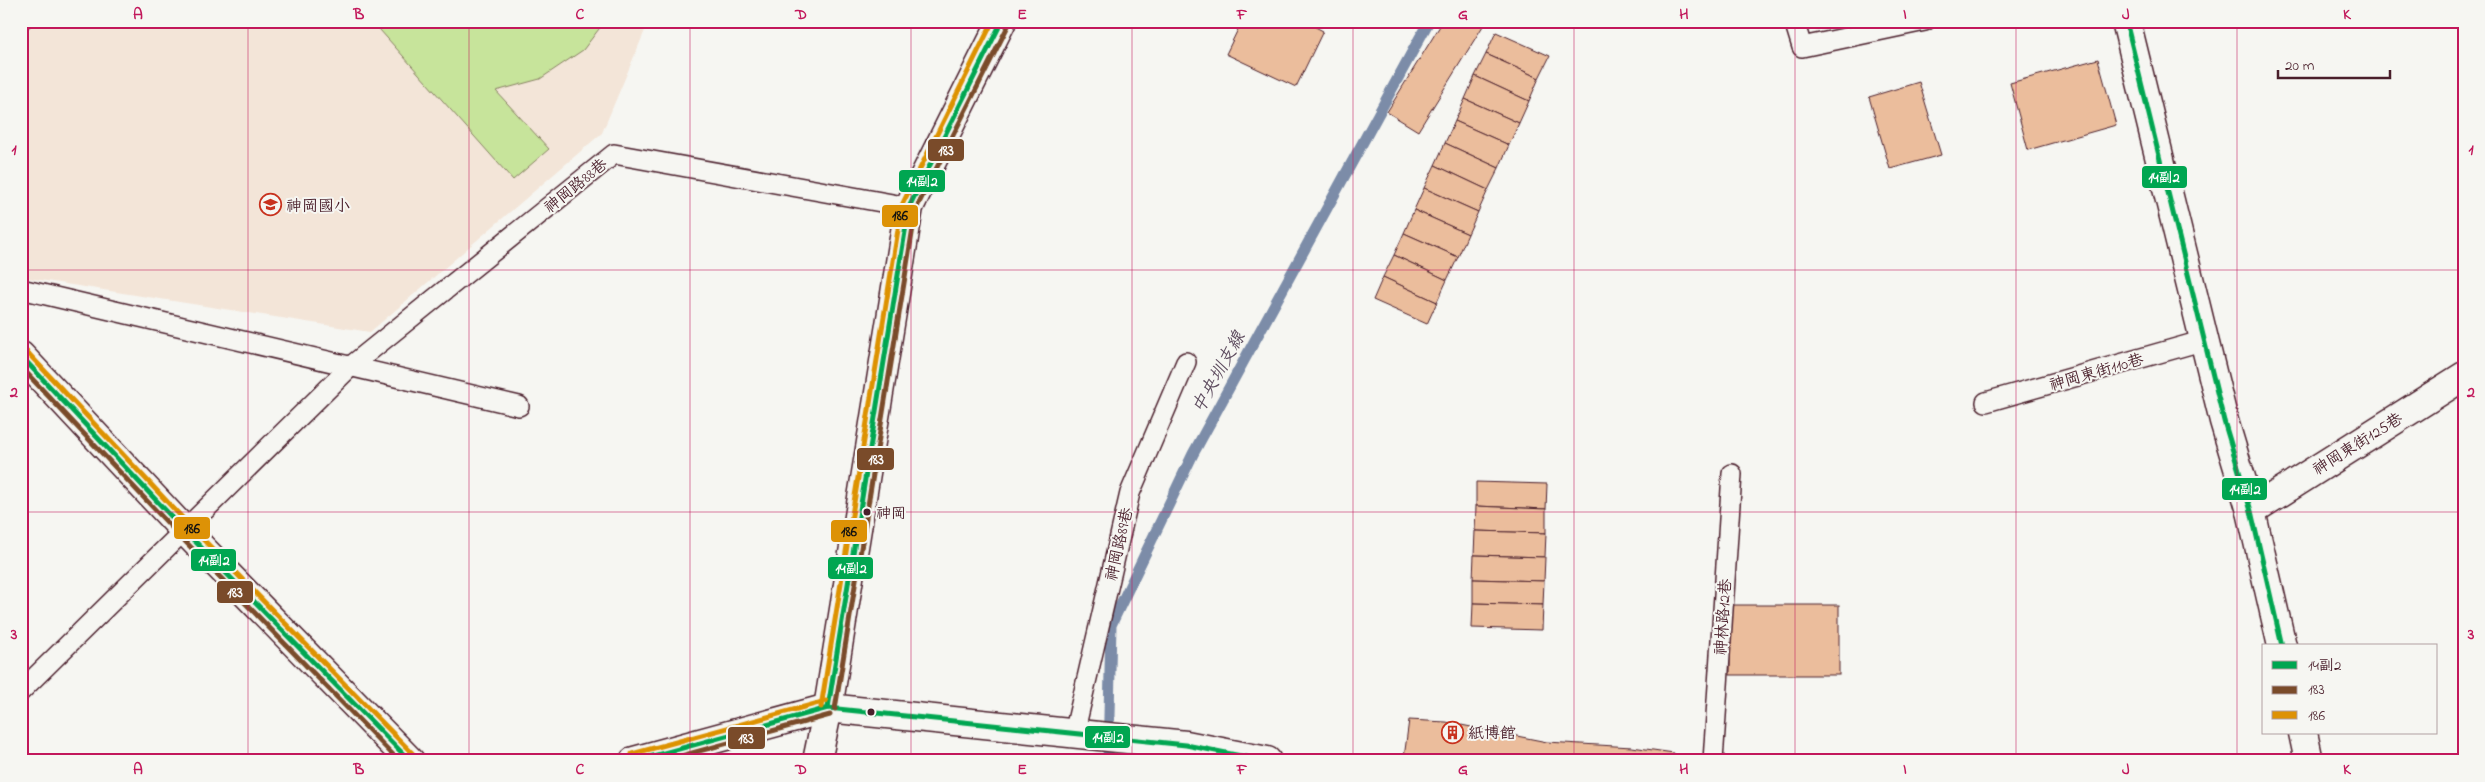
<svg xmlns="http://www.w3.org/2000/svg" width="2485" height="782" font-family="'Indie Flower','LXGW WenKai TC',sans-serif">
	<rect width="100%" height="100%" fill="#f6f6f2"/>
	<filter id="ink" filterUnits="userSpaceOnUse"><feTurbulence type="fractalNoise" baseFrequency=".02" numOctaves="2"/><feDisplacementMap in="SourceGraphic" scale="10" xChannelSelector="R" yChannelSelector="G"/><feConvolveMatrix kernelMatrix="1 2 1 2 8 2 1 2 1" color-interpolation-filters="sRGB"/></filter>
	<g filter="url(#ink)">
		<!-- built -->
		<path fill="#f3e5d8" d="M21 21H649L602 133 370 332 21 277Z"/>
		<!-- green -->
		<path fill="#c7e49b" stroke="#888263" d="M372 21H605L583 50 540 79 496 91 549 149 513 180Z"/>
		<g fill="none" stroke-linecap="round" stroke-linejoin="round">
			<!-- stream -->
			<path stroke="#7b8ca8" stroke-width="11" d="M1108 761 1111 625 1193 454 1429 21"/>
		</g>
		<!-- building -->
		<g fill="#ebbd9c" stroke="#4a1f2b">
			<path d="M21 21H36L21 34Z"/>
			<path d="M1242 21H1304L1323 31 1296 87 1226 54Z"/>
			<path d="M1443 21H1486L1418 131 1387 112Z"/>
			<path d="M1496 32 1550 56 1539 78 1486 54Z"/>
			<path d="M1486 54 1539 78 1529 101 1475 76Z"/>
			<path d="M2098 59 2116 125 2028 150 2010 83Z"/>
			<path d="M1475 76 1529 101 1519 123 1465 99Z"/>
			<path d="M1919 82 1941 155 1890 169 1869 97Z"/>
			<path d="M1465 99 1519 123 1509 145 1455 121Z"/>
			<path d="M1455 121 1509 145 1499 168 1445 143Z"/>
			<path d="M1445 143 1499 168 1488 190 1435 165Z"/>
			<path d="M1435 165 1488 190 1478 212 1424 188Z"/>
			<path d="M1424 188 1478 212 1468 234 1414 210Z"/>
			<path d="M1414 210 1468 234 1458 257 1404 233Z"/>
			<path d="M1404 233 1458 257 1447 280 1394 255Z"/>
			<path d="M1394 255 1447 280 1437 302 1383 277Z"/>
			<path d="M1383 277 1437 302 1427 324 1373 300Z"/>
			<path d="M1476 482 1547 484 1546 509 1476 506Z"/>
			<path d="M1476 506 1546 509V533L1475 531Z"/>
			<path d="M1475 531 1546 533 1545 557 1474 555Z"/>
			<path d="M1474 555 1545 557 1544 581 1473 579Z"/>
			<path d="M1473 579 1544 581 1543 605 1473 603Z"/>
			<path d="M1473 603 1543 605 1542 630 1472 628Z"/>
			<rect x="1730" y="605" width="109" height="70"/>
			<path d="M1409 720 1446 722 1547 742 1632 747 1674 753 1675 761H1418L1404 758Z"/>
		</g>
		<g fill="none" stroke-linecap="round" stroke-linejoin="round">
			<defs>
				<g id="service">
					<path d="M1794 21 1802 47 1925 21"/>
					<path d="M21 289 519 406"/>
					<path d="M1986 402 2205 340"/>
					<path d="M21 691 351 366 614 154 909 207"/>
					<path d="M1074 734 1130 493 1186 362"/>
					<path d="M1713 761 1732 474"/>
				</g>
				<g id="minor">
					<path d="M2126 21 2224 421 2251 511 2282 646"/>
					<path d="M2251 511 2464 376"/>
					<path d="M2303 733 2309 761"/>
					<path d="M634 761 828 708 1186 745 1267 761"/>
				</g>
				<g id="tertiary">
					<path d="M21 356 184 530 410 761"/>
					<path d="M817 761 828 708 909 207 1002 21"/>
				</g>
			</defs>
			<!-- service casing -->
			<use href="#service" stroke="#4a1f2b" stroke-width="22"/>
			<!-- minor casing -->
			<use href="#minor" stroke="#4a1f2b" stroke-width="31"/>
			<!-- tertiary casing -->
			<use href="#tertiary" stroke="#4a1f2b" stroke-width="31"/>
			<!-- service -->
			<use href="#service" stroke="#f6f6f2" stroke-width="19"/>
			<!-- minor -->
			<use href="#minor" stroke="#f6f6f2" stroke-width="28"/>
			<!-- tertiary -->
			<use href="#tertiary" stroke="#f6f6f2" stroke-width="28"/>
			<defs>
				<g id="bus-1">
					<path d="M2126 21 2224 421 2251 511 2282 646"/>
					<path d="M21 356 184 530 410 761"/>
					<path d="M828 708 909 207 1002 21"/>
					<path d="M635 761 828 708 1186 745 1266 761"/>
				</g>
				<g id="bus-2">
					<path d="M21 367 179 535 399 761"/>
					<path d="M835 709 916 209 1009 24"/>
					<path d="M663 761 830 715"/>
				</g>
				<g id="bus-3">
					<path d="M26 351 189 525 415 756"/>
					<path d="M821 707 902 205 993 21"/>
					<path d="M632 754 826 701"/>
				</g>
			</defs>
			<!-- bus-1 casing -->
			<use href="#bus-1" stroke="#f6f6f2" stroke-width="9"/>
			<!-- bus-2 casing -->
			<use href="#bus-2" stroke="#f6f6f2" stroke-width="9"/>
			<!-- bus-3 casing -->
			<use href="#bus-3" stroke="#f6f6f2" stroke-width="9"/>
			<!-- bus-1 -->
			<use href="#bus-1" stroke="#00a651" stroke-width="5"/>
			<!-- bus-2 -->
			<use href="#bus-2" stroke="#7a4b2a" stroke-width="5"/>
			<!-- bus-3 -->
			<use href="#bus-3" stroke="#dd9206" stroke-width="5"/>
		</g>
	</g>
	<!-- grid -->
	<path fill="none" stroke="#c2185b" stroke-width="1" stroke-opacity="0.55" d="M248 21V761M469 21V761M690 21V761M911 21V761M1132 21V761M1353 21V761M1574 21V761M1795 21V761M2016 21V761M2237 21V761M21 270H2464M21 512H2464"/>
	<!-- icons -->
	<defs>
		<symbol id="school-ring" viewBox="-11 -11 22 22"><circle r="9.5" fill="#f6f6f2" stroke="#c8321e" stroke-width="1.5"/><path d="M0-5L7-2L0 1L-7-2ZM-4 1L0 2.5L4 1V4Q0 6-4 4Z" fill="#c8321e"/></symbol>
		<symbol id="building-ring" viewBox="-11 -11 22 22"><circle r="9.5" fill="#f6f6f2" stroke="#c8321e" stroke-width="1.5"/><path d="M-4-6H4V6H1V3H-1V6H-4ZM-2.5-4.3h1.7v1.8h-1.7ZM.8-4.3h1.7v1.8H.8ZM-2.5-1h1.7V.8h-1.7ZM.8-1h1.7V.8H.8Z" fill="#c8321e"/></symbol>
	</defs>
	<g fill-rule="evenodd">
		<use href="#school-ring" x="258" y="192" width="25" height="25"/>
		<use href="#building-ring" x="1440" y="720" width="25" height="25"/>
	</g>
	<!-- markers -->
	<g fill="#4a1f2b" stroke="#f6f6f2" stroke-width="2">
		<circle cx="867" cy="512" r="4.5"/>
		<circle cx="871" cy="712" r="4.5"/>
	</g>
	<g text-anchor="middle" stroke-width="4" stroke-linejoin="round" paint-order="stroke">
		<!-- bus labels -->
		<g font-size="15" fill="#4a1f2b" stroke="#f6f6f2" text-anchor="start">
			<text x="876" y="518">神岡</text>
		</g>
		<!-- street labels -->
		<g font-size="16" fill="#4a1f2b" stroke="#f6f6f2">
			<text transform="translate(575 185) rotate(-39)" y="6">神岡路88巷</text>
			<text transform="translate(2096 371) rotate(-16)" y="6">神岡東街110巷</text>
			<text transform="translate(2357 443) rotate(-32)" y="6">神岡東街125巷</text>
			<text transform="translate(1118 544) rotate(-77)" y="6">神岡路89巷</text>
			<text transform="translate(1722 617) rotate(-86)" y="6">神林路12巷</text>
		</g>
		<!-- poi labels -->
		<g font-size="16" fill="#4a1f2b" stroke="#f6f6f2" text-anchor="start">
			<text x="286" y="211">神岡國小</text>
			<text x="1468" y="738">紙博館</text>
		</g>
		<!-- water labels -->
		<g font-size="18" font-style="italic" fill="#5e4c5f" stroke="#f6f6f2">
			<text transform="translate(1218 372) rotate(-61)" y="6">中央圳支線</text>
		</g>
	</g>
	<g stroke="#f6f6f2" stroke-width="2">
		<rect x="927" y="138" width="38" height="24" rx="5" fill="#7a4b2a"/>
		<rect x="2141" y="165" width="47" height="24" rx="5" fill="#00a651"/>
		<rect x="898" y="169" width="48" height="24" rx="5" fill="#00a651"/>
		<rect x="881" y="204" width="38" height="24" rx="5" fill="#dd9206"/>
		<rect x="856" y="447" width="39" height="24" rx="5" fill="#7a4b2a"/>
		<rect x="2221" y="477" width="47" height="24" rx="5" fill="#00a651"/>
		<rect x="173" y="516" width="38" height="24" rx="5" fill="#dd9206"/>
		<rect x="830" y="519" width="38" height="24" rx="5" fill="#dd9206"/>
		<rect x="190" y="548" width="47" height="24" rx="5" fill="#00a651"/>
		<rect x="827" y="556" width="47" height="24" rx="5" fill="#00a651"/>
		<rect x="216" y="580" width="38" height="24" rx="5" fill="#7a4b2a"/>
		<rect x="1084" y="725" width="47" height="24" rx="5" fill="#00a651"/>
		<rect x="727" y="726" width="39" height="24" rx="5" fill="#7a4b2a"/>
	</g>
	<g font-size="14" text-anchor="middle" font-weight="bold" fill="#fff">
		<text x="946" y="155">183</text>
		<text x="2164" y="182">14副2</text>
		<text x="922" y="186">14副2</text>
		<text x="876" y="464">183</text>
		<text x="2245" y="494">14副2</text>
		<text x="214" y="565">14副2</text>
		<text x="851" y="573">14副2</text>
		<text x="235" y="597">183</text>
		<text x="1108" y="742">14副2</text>
		<text x="746" y="743">183</text>
	</g>
	<g font-size="14" text-anchor="middle" font-weight="bold" fill="#111">
		<text x="900" y="220">186</text>
		<text x="192" y="533">186</text>
		<text x="849" y="536">186</text>
	</g>
	<!-- margin -->
	<rect width="2485" height="782" fill="none" stroke="#f6f6f2" stroke-width="55"/>
	<!-- legend -->
	<rect x="2262" y="644" width="175" height="90" fill="#f6f6f2" stroke="#b1a0a2"/>
	<rect x="2272" y="661" width="25" height="8" fill="#00a651" stroke="#b1a0a2"/>
	<text x="2308" y="670" font-size="15" fill="#4a1f2b">14副2</text>
	<rect x="2272" y="686" width="25" height="8" fill="#7a4b2a" stroke="#b1a0a2"/>
	<text x="2308" y="694" font-size="15" fill="#4a1f2b">183</text>
	<rect x="2272" y="711" width="25" height="8" fill="#dd9206" stroke="#b1a0a2"/>
	<text x="2308" y="720" font-size="15" fill="#4a1f2b">186</text>
	<!-- scale -->
	<path d="M2278 70v8h112v-8" fill="none" stroke="#4a1f2b" stroke-width="2.5"/>
	<text x="2285" y="70" font-size="15" fill="#4a1f2b" stroke="#f6f6f2" stroke-width="4" paint-order="stroke">20 m</text>
	<rect x="28" y="28" width="2430" height="726" fill="none" stroke="#c2185b" stroke-width="2"/>
	<g font-size="16" text-anchor="middle" font-weight="bold" fill="#c2185b">
		<text x="138" y="19">A</text>
		<text x="359" y="19">B</text>
		<text x="580" y="19">C</text>
		<text x="801" y="19">D</text>
		<text x="1022" y="19">E</text>
		<text x="1242" y="19">F</text>
		<text x="1463" y="19">G</text>
		<text x="1684" y="19">H</text>
		<text x="1905" y="19">I</text>
		<text x="2126" y="19">J</text>
		<text x="2347" y="19">K</text>
		<text x="14" y="154">1</text>
		<text x="2471" y="154">1</text>
		<text x="14" y="397">2</text>
		<text x="2471" y="397">2</text>
		<text x="14" y="639">3</text>
		<text x="2471" y="639">3</text>
		<text x="138" y="774">A</text>
		<text x="359" y="774">B</text>
		<text x="580" y="774">C</text>
		<text x="801" y="774">D</text>
		<text x="1022" y="774">E</text>
		<text x="1242" y="774">F</text>
		<text x="1463" y="774">G</text>
		<text x="1684" y="774">H</text>
		<text x="1905" y="774">I</text>
		<text x="2126" y="774">J</text>
		<text x="2347" y="774">K</text>
	</g>
</svg>
